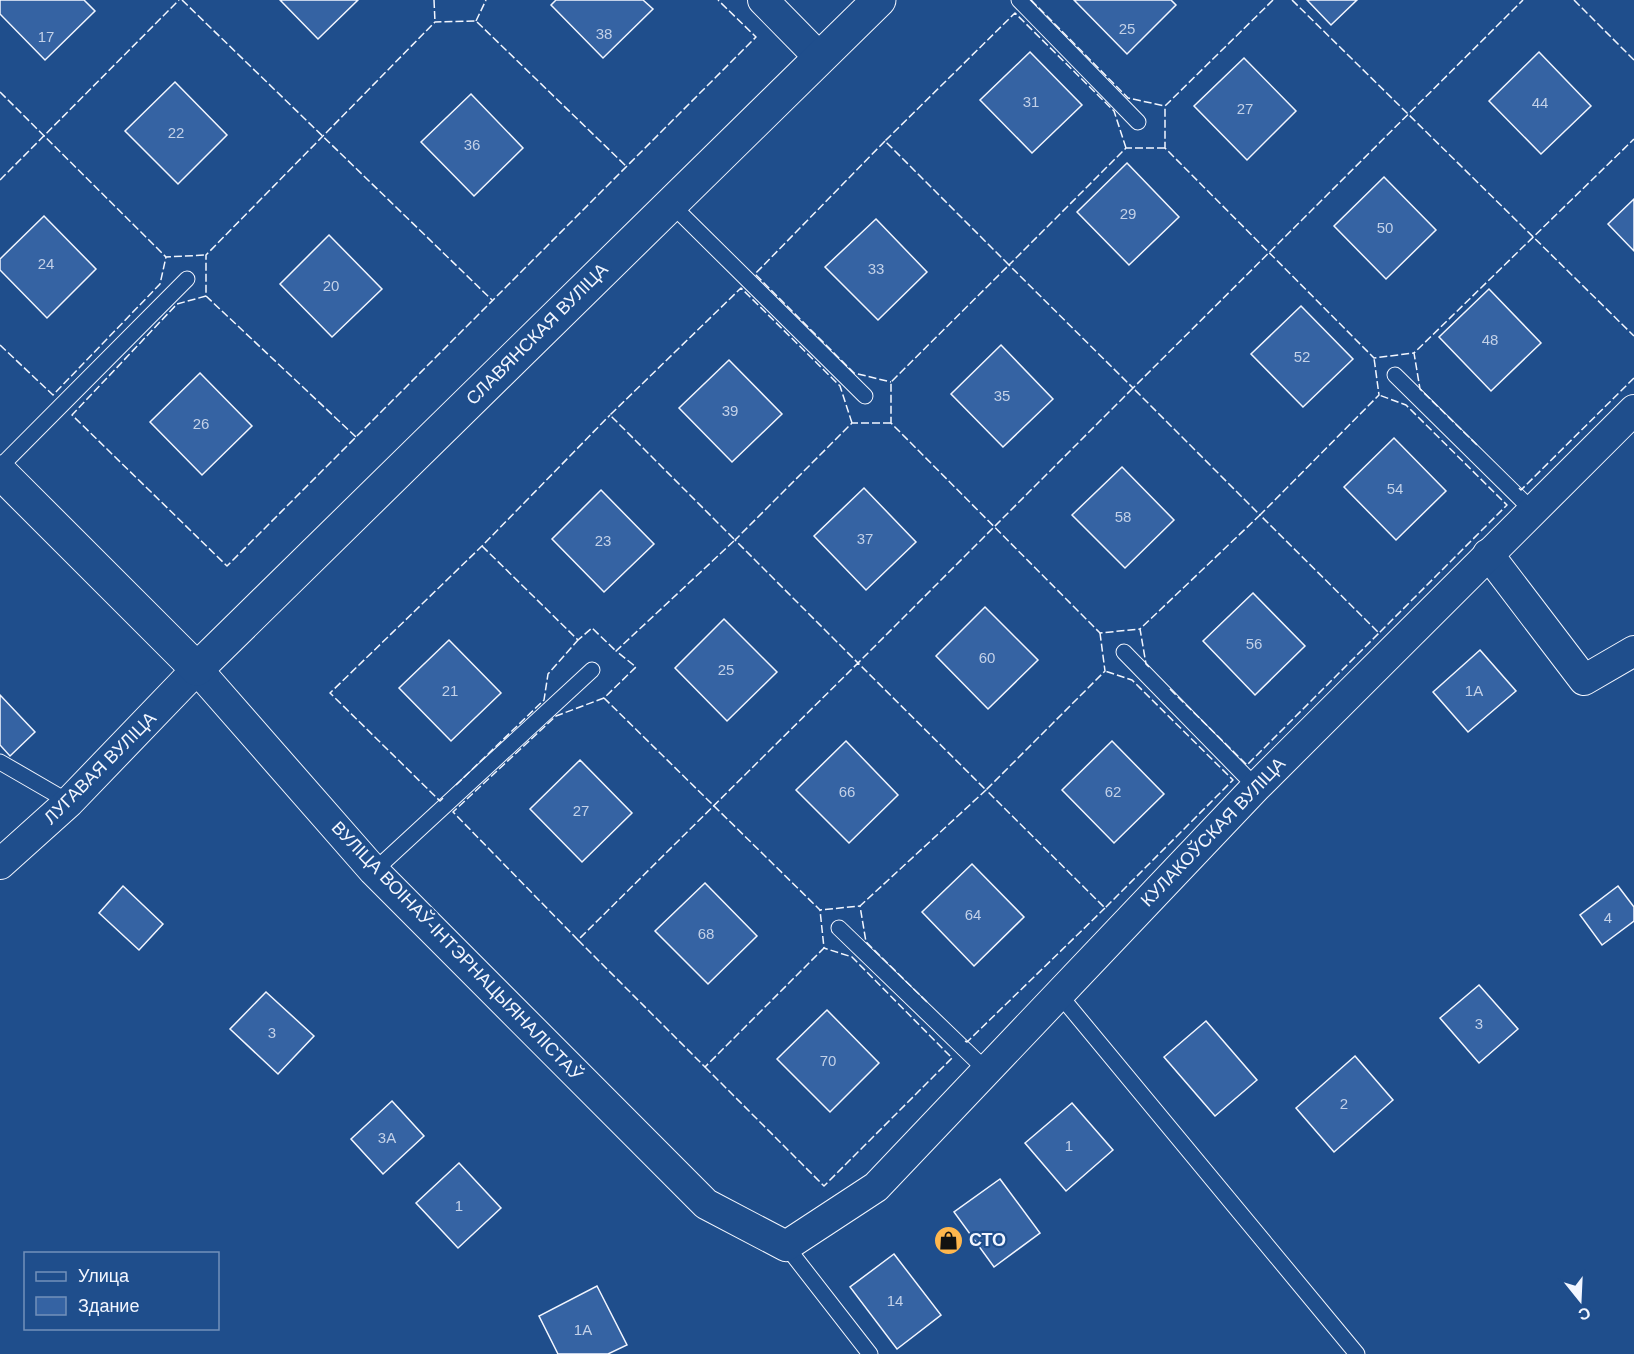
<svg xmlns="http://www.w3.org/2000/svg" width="1634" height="1354" font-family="Helvetica,sans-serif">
	<rect width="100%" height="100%" fill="#1f4e8c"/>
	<!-- building -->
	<g fill="#3563a3" stroke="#f2f6ff" stroke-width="1.5">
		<path d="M0 0H84L95 11 45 60 0 14Z"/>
		<path d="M280 0H358L318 39Z"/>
		<path d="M556 0H643L653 9 603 58 551 5Z"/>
		<path d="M1074 0H1171L1176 5 1127 54Z"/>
		<path d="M1307 0H1357L1331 25Z"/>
		<path d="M1030 52 1082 105 1032 153 980 100Z"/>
		<path d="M1539 52 1591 106 1541 154 1489 101Z"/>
		<path d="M1244 58 1296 111 1247 160 1194 106Z"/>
		<path d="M175 82 227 135 178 184 125 131Z"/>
		<path d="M471 94 523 148 474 196 421 142Z"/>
		<path d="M1127 163 1179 217 1129 265 1077 212Z"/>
		<path d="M1384 177 1436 230 1386 279 1334 226Z"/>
		<path d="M1634 199V251L1608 224Z"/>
		<path d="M44 216 96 269 47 318 0 270V259Z"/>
		<path d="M876 219 927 272 878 320 825 267Z"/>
		<path d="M329 235 382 289 332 337 280 284Z"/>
		<path d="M1489 289 1541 343 1491 391 1439 337Z"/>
		<path d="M1301 306 1353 359 1303 407 1251 354Z"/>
		<path d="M1001 345 1053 399 1003 447 951 394Z"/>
		<path d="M729 360 782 414 732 462 679 408Z"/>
		<path d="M200 373 252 426 202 475 150 422Z"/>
		<path d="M1394 438 1446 491 1396 540 1344 487Z"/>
		<path d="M1122 467 1174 520 1125 568 1072 515Z"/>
		<path d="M864 488 916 542 866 590 814 536Z"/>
		<path d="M601 490 654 544 604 592 552 539Z"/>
		<path d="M1253 593 1305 646 1255 695 1203 641Z"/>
		<path d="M985 607 1038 660 988 709 936 656Z"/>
		<path d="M724 619 777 672 727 721 675 668Z"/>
		<path d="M449 640 501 693 451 741 399 688Z"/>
		<path d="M1480 650 1516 691 1468 732 1433 692Z"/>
		<path d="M0 695 35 732 10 756 0 745Z"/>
		<path d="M846 741 898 795 849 843 796 790Z"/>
		<path d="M1112 741 1164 794 1114 843 1062 790Z"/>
		<path d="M580 760 632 813 582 862 530 809Z"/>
		<path d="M972 864 1024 917 974 966 922 912Z"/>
		<path d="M705 883 757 936 708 984 655 931Z"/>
		<path d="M123 886 163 924 139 950 99 913Z"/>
		<path d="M1618 886 1634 907V921L1602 945 1580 915Z"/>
		<path d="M1479 985 1518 1029 1479 1063 1440 1018Z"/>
		<path d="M266 992 314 1036 278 1074 230 1029Z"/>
		<path d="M827 1010 879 1063 830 1112 777 1059Z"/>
		<path d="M1206 1021 1257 1080 1215 1116 1164 1057Z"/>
		<path d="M1355 1056 1393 1100 1334 1152 1296 1108Z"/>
		<path d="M392 1101 424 1136 383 1174 351 1139Z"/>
		<path d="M1072 1103 1113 1150 1066 1191 1025 1143Z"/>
		<path d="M459 1163 501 1208 458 1248 416 1203Z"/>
		<path d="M1000 1179 1040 1233 994 1267 954 1212Z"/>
		<path d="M894 1254 941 1315 897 1349 850 1287Z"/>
		<path d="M597 1286 627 1345 608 1354H558L539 1316Z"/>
	</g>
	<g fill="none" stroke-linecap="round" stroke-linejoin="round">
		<defs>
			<g id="lane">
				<path d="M1019 0 1138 122"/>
				<path d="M670 203 865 396"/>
				<path d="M1395 375 1532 510"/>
				<path d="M0 467 187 279"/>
				<path d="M1124 652 1256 787"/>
				<path d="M0 762 69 802"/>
				<path d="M374 871 592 670"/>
				<path d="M839 928 985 1069"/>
				<path d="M1058 993 1357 1354"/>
				<path d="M786 1246 870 1354"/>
			</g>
			<g id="street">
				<path d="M763 0 819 57"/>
				<path d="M1488 554 1584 680 1634 651"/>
				<path d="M0 864 69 802 197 669 374 871 706 1204 786 1246 876 1187 1256 787 1634 410"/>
			</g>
			<path id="secondary" d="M0 472 197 669 879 0"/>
		</defs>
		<!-- lane casing -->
		<use href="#lane" stroke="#f2f6ff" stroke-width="17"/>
		<!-- street casing -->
		<use href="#street" stroke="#f2f6ff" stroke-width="32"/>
		<!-- secondary casing -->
		<use href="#secondary" stroke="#f2f6ff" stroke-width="35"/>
		<!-- lane -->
		<use href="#lane" stroke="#1f4e8c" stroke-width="15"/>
		<!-- street -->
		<use href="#street" stroke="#1f4e8c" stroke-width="30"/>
		<!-- secondary -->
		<use href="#secondary" stroke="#1f4e8c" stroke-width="33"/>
		<!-- fence -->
		<g stroke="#f2f6ff" stroke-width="1.5" stroke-dasharray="8 3" stroke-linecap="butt">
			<path d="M182 0 492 300"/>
			<path d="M434 0 435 22"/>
			<path d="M1031 0 1128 98 1165 106"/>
			<path d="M1273 0 1165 106V148L1374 358 1414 353"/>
			<path d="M1292 0 1634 336"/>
			<path d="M1574 0 1634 60"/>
			<path d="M476 21 486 0"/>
			<path d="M0 92 166 257 206 255"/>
			<path d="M885 141 755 274 854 373 891 382"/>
			<path d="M1126 148 1114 111 1015 13 885 141 1009 265 891 382V423L1100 633 1140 629"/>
			<path d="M1165 148H1126L1009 265 1133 388 1523 0"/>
			<path d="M0 180 179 0"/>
			<path d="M206 296 177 304 72 415 227 566 756 37 718 0"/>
			<path d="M0 345 53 395 160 284 166 257"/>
			<path d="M852 423 840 386 741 288 610 415 735 540 616 651 636 667 604 698 820 910 860 906"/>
			<path d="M891 423H852L735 540 858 663 1133 388 1260 515 1379 395 1374 358"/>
			<path d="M356 437 206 296V255L435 22 476 21 627 167"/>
			<path d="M1477 445 1420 389 1414 353 1634 139"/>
			<path d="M1519 488 1521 490 1634 378"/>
			<path d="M482 546 578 640 592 628 616 651"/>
			<path d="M1149 667 1146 664 1140 629 1260 515 1379 633 1507 505 1406 405 1379 395"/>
			<path d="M1170 689 1247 765 1379 633"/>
			<path d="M604 698 556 716 453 812 578 940 858 663 986 790 1105 671 1100 633"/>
			<path d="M456 785 544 700 548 674 578 640"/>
			<path d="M443 798 440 801 330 693 482 546 610 415"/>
			<path d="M578 940 705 1067 824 948 820 910"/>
			<path d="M927 1002 866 942 860 906 986 790 1105 908 1233 780 1132 680 1105 671"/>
			<path d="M965 1041 967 1042 1105 908"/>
			<path d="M705 1067 824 1186 952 1058 852 957 824 948"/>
		</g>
	</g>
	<!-- icons -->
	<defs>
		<symbol id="shop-disc" viewBox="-11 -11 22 22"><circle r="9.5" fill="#ffb74d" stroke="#1f4e8c"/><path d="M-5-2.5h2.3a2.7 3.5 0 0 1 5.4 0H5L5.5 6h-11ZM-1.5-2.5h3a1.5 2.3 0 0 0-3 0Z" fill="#111"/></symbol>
	</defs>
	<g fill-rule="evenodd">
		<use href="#shop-disc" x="932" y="1224" width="33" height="33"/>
	</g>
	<g text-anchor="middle" stroke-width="4.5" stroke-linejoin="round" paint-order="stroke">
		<!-- number labels -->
		<g font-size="15" fill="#c3d1e8">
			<text x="1127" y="34">25</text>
			<text x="604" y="39">38</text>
			<text x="46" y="42">17</text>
			<text x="1031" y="107">31</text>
			<text x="1540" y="108">44</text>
			<text x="1245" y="114">27</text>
			<text x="176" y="138">22</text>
			<text x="472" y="150">36</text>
			<text x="1128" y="219">29</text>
			<text x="1385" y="233">50</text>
			<text x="46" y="269">24</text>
			<text x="876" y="274">33</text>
			<text x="331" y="291">20</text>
			<text x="1490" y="345">48</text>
			<text x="1302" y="362">52</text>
			<text x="1002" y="401">35</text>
			<text x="730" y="416">39</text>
			<text x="201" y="429">26</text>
			<text x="1395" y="494">54</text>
			<text x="1123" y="522">58</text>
			<text x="865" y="544">37</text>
			<text x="603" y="546">23</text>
			<text x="1254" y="649">56</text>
			<text x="987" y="663">60</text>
			<text x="726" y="675">25</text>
			<text x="450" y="696">21</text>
			<text x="1474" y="696">1А</text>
			<text x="847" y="797">66</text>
			<text x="1113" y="797">62</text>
			<text x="581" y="816">27</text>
			<text x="973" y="920">64</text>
			<text x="1608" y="923">4</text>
			<text x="706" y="939">68</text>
			<text x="1479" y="1029">3</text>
			<text x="272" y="1038">3</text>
			<text x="828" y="1066">70</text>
			<text x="1344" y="1109">2</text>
			<text x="387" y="1143">3А</text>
			<text x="1069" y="1151">1</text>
			<text x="459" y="1211">1</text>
			<text x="895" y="1306">14</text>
			<text x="583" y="1335">1А</text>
		</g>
		<!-- street labels -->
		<g font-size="18" fill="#f2f6ff" stroke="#1f4e8c">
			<text transform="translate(537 334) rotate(-45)" y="6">СЛАВЯНСКАЯ ВУЛІЦА</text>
			<text transform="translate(100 768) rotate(-45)" y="6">ЛУГАВАЯ ВУЛІЦА</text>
			<text transform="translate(1213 832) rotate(-46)" y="6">КУЛАКОЎСКАЯ ВУЛІЦА</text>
			<text transform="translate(457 951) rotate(46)" y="6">ВУЛІЦА ВОІНАЎ-ІНТЭРНАЦЫЯНАЛІСТАЎ</text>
		</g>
		<!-- poi labels -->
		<g font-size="18" font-weight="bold" fill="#f2f6ff" stroke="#1f4e8c" text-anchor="start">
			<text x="969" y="1246">СТО</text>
		</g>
	</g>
	<!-- legend -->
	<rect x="24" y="1252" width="195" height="78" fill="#1f4e8c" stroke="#7391ba" stroke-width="1.5"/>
	<rect x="36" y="1272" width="30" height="9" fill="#1f4e8c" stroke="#7391ba" stroke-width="1.5"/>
	<text x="78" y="1282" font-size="18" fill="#f2f6ff">Улица</text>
	<rect x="36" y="1297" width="30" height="18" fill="#3563a3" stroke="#7391ba" stroke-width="1.5"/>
	<text x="78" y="1312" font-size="18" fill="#f2f6ff">Здание</text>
	<!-- north arrow -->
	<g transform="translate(1580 1300) rotate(162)" stroke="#1f4e8c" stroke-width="4.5" paint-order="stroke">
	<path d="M0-4.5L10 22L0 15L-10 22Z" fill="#f2f6ff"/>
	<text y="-9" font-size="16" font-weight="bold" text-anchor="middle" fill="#f2f6ff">С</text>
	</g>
</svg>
